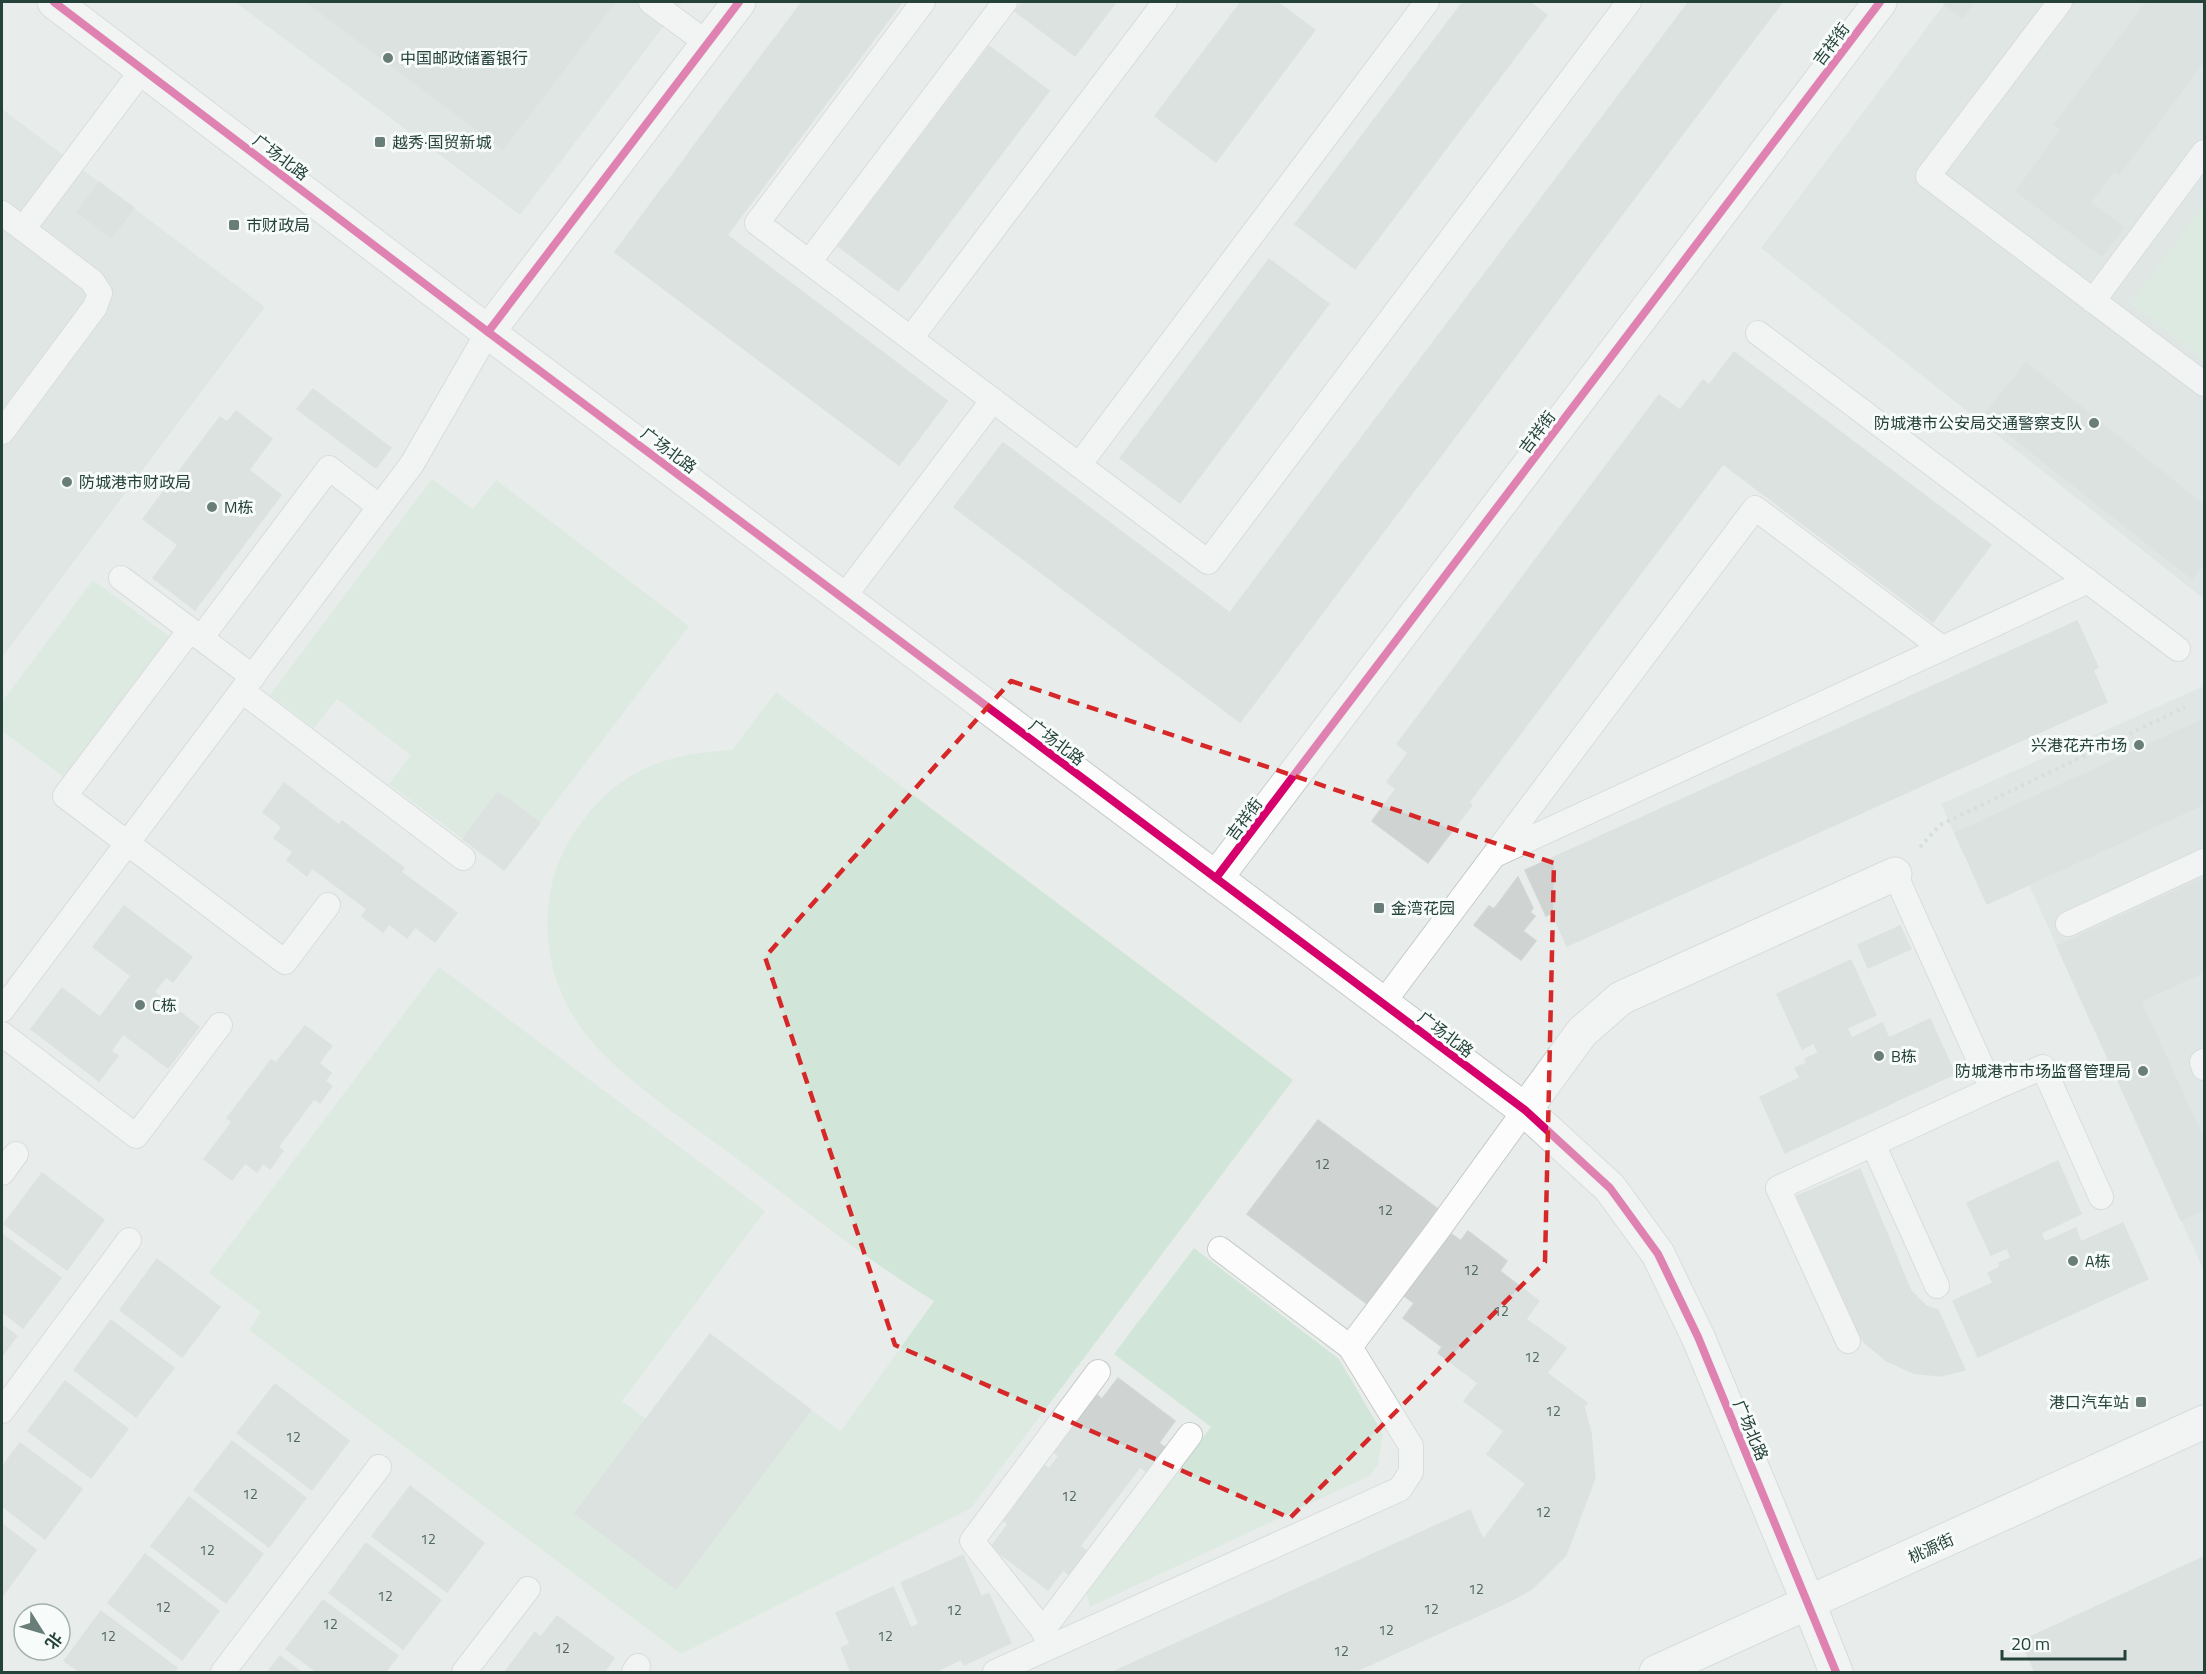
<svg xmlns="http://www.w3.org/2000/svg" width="2206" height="1674" font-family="'Titillium Web','Noto Sans SC',sans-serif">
	<rect width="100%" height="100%" fill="#e8edeb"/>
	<!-- built -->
	<g fill="#d6dedb">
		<path d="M235 2H682L520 215Z"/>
		<path d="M1946 2H2204V599L1761 248Z"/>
		<path d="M2 109 265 307 2 657Z"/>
		<path d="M2204 686V1271L2029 885 1987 904 1941 804Z"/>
	</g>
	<!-- green -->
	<g fill="#d1e6d8">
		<path d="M2204 205V359L2131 303Z"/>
		<path d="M432 479 473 509 496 480 689 626 540 823 498 793 463 839 389 784 411 755 337 699 314 728 270 695Z"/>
		<path d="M93 580 170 637 64 777 2 731V702Z"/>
		<path d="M776 692 1293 1080 971 1508 681 1654 249 1330 261 1312 209 1273 439 967 765 1211 622 1401 646 1419 575 1513 676 1589 811 1410 841 1431 934 1301C863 1258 799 1205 732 1155 682 1118 605 1069 573 1016 540 963 538 889 572 836 613 773 659 754 732 750Z"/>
		<path d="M1194 1248 1339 1359 1383 1434 1378 1465 1369 1476 1090 1607 1085 1590 1211 1427 1114 1354Z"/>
	</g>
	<!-- building -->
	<g fill="#cfd4d2" stroke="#d1d6d4" stroke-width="1.5">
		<path d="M306 2H615L503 149Z"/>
		<path d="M411 2H605L501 140 378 47Z"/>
		<path d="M802 2H902L727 235 947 401 899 465 615 252Z"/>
		<path d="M802 2H902L863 53 799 6Z"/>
		<path d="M1023 2H1116L1075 56 1015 11Z"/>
		<path d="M1241 2H1277L1315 30 1216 162 1155 116Z"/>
		<path d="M1463 2H1529L1547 15 1355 269 1295 224Z"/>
		<path d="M1689 2H1782L1240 722 954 507 1003 443 1230 613Z"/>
		<path d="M1689 2H1782L1559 297 1500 253Z"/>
		<path d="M1946 2H1974L1962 18 1944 4Z"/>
		<path d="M2147 2H2204V61L2119 174 2114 170 2090 202 2124 228 2102 256 2016 191 2061 130 2054 125Z"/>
		<path d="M775 38 839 86 754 199 690 151Z"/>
		<path d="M989 46 1049 91 898 291 838 246Z"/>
		<path d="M99 182 134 208 111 238 77 212Z"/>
		<path d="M663 187 947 401 899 465 615 252Z"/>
		<path d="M1269 259 1329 304 1180 503 1120 458Z"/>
		<path d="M1486 272 1545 316 1421 482 1362 437Z"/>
		<path d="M1734 352 1991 545 1933 622 1723 464 1469 802 1472 805 1428 863 1372 821 1396 789 1387 782 1408 753 1397 744 1659 395 1680 410 1703 380 1709 385Z"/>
		<path d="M2026 363 2204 505V563L2192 579 1984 415Z"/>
		<path d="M313 389 391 448 376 468 297 409Z"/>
		<path d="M236 411 272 439 249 470 281 495 195 610 153 578 178 545 143 519 220 417 227 422Z"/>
		<path d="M1003 443 1230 613 1345 459 1404 504 1240 722 954 507Z"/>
		<path d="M2077 621 2098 667 2093 670 2107 702 1567 946 1552 913 1546 916 1525 870Z"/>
		<path d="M2204 719V804L1987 904 1955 833Z"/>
		<path d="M284 783 339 825 342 821 404 868 401 872 457 913 435 942 415 927 407 938 389 924 383 932 362 916 367 909 312 868 307 876 287 860 293 852 274 838 282 827 263 812Z"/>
		<path d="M498 792 540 823 504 870 463 839Z"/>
		<path d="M1518 877 1533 908 1530 912 1535 916 1523 931 1536 941 1521 960 1474 925 1489 906 1494 909Z"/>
		<path d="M2204 878V972L2141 1001 2204 1141V1209L2181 1220 2057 946Z"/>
		<path d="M124 906 192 957 173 982 166 977 154 992 199 1027 168 1068 123 1034 111 1051 118 1056 99 1081 31 1029 62 988 100 1017 131 976 93 947Z"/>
		<path d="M1900 926 1911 949 1868 968 1858 945Z"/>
		<path d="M1851 960 1876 1015 1847 1028 1852 1038 1882 1023 1889 1038 1930 1019 1955 1074 1785 1153 1760 1097 1800 1078 1795 1068 1807 1063 1805 1059 1818 1053 1814 1043 1802 1049 1777 994Z"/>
		<path d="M305 1026 332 1046 319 1063 331 1073 325 1081 332 1086 320 1103 314 1099 278 1147 283 1151 270 1169 263 1163 257 1172 245 1163 232 1180 204 1159 232 1122 227 1118 271 1060 276 1063Z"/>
		<path d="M1318 1120 1438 1209 1367 1304 1247 1214Z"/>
		<path d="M2058 1161 2081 1214 2041 1233 2045 1242 2076 1228 2081 1242 2123 1223 2148 1279 1978 1357 1953 1301 1993 1283 1988 1273 2000 1267 1999 1263 2011 1258 2007 1248 1991 1255 1967 1203Z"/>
		<path d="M1860 1169 1911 1291 1926 1306 1938 1310 1965 1370 1940 1376 1913 1373 1887 1361 1865 1343 1848 1318 1797 1196Z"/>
		<path d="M42 1173 104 1220 67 1270 4 1224Z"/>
		<path d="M1468 1231 1507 1261 1500 1271 1539 1301 1526 1319 1566 1348 1547 1373 1587 1403 1526 1484 1487 1454 1504 1431 1464 1401 1478 1383 1438 1353 1442 1347 1403 1318Z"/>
		<path d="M1450 1233 1461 1241 1414 1303 1403 1295Z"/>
		<path d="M2 1234 61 1278 23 1328 2 1312Z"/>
		<path d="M157 1259 220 1307 182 1357 120 1310Z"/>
		<path d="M111 1320 174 1368 136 1417 74 1370Z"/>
		<path d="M2 1325 17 1336 2 1356Z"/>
		<path d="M710 1334 811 1410 676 1589 575 1513Z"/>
		<path d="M1118 1378 1175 1421 1159 1443 1166 1448 1148 1473 1140 1467 1080 1546 1088 1552 1070 1576 1063 1570 1048 1590 991 1547 1008 1524 1002 1520 1043 1464 1049 1469 1059 1456 1053 1452 1096 1394 1102 1399Z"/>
		<path d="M65 1381 128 1429 91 1478 28 1431Z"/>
		<path d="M275 1384 349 1441 312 1490 237 1433Z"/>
		<path d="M1584 1407 1591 1433 1595 1478 1566 1555 1532 1589 1510 1601 1482 1541Z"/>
		<path d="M232 1441 306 1498 269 1547 194 1490Z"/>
		<path d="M20 1443 82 1489 45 1539 2 1506V1467Z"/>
		<path d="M410 1486 484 1543 447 1592 372 1536Z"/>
		<path d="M189 1497 263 1554 226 1603 151 1546Z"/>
		<path d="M1470 1510 1510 1601 1354 1672H1113Z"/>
		<path d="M2 1524 36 1550 2 1597Z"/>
		<path d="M366 1543 441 1600 403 1649 329 1593Z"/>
		<path d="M145 1554 219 1611 182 1660 108 1603Z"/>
		<path d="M963 1555 981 1596 989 1594 1011 1643 964 1665 961 1659 939 1670 901 1583Z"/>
		<path d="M2204 1557V1672H2035L2021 1641Z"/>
		<path d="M893 1587 911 1628 919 1624 939 1670 933 1672H851L841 1648 850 1644 836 1613Z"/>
		<path d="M323 1600 398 1656 385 1672H317L286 1649Z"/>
		<path d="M101 1611 177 1668 173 1672H80L64 1661Z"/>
		<path d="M557 1616 614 1658 604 1672H505L535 1632 541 1637Z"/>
		<path d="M280 1656 301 1672H268Z"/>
	</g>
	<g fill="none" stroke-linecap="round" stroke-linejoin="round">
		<defs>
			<g id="lane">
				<path d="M651 2 707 43"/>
				<path d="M923 2 757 223 1208 562 1629 2"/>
				<path d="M2060 2 1928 176 2204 384"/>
				<path d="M2 213 92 281 100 293 95 307 2 432"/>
				<path d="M23 229 143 69"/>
				<path d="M809 262 1005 2"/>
				<path d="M2093 301 2204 152"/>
				<path d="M1758 333 2178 649"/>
				<path d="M911 338 1165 2"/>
				<path d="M1079 465 1427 2"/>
				<path d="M121 578 253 677"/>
				<path d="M843 598 993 400"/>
				<path d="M190 630 65 796 285 962 328 905"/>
				<path d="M201 638 329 468 380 507"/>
				<path d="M242 691 463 858"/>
				<path d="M1497 854 2088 581"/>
				<path d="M1895 874 1992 1089 1873 1144 1937 1286"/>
				<path d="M2068 924 2204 861"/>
				<path d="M1383 1003 1755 508 1942 648"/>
				<path d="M2 1010 412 464 488 332"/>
				<path d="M2 1034 136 1136 220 1025"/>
				<path d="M2204 1061 2202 1062 2204 1068"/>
				<path d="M1992 1089 2043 1067 2101 1197"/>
				<path d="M2 1173 16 1154"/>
				<path d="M1848 1341 1778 1188 1873 1144"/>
				<path d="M1350 1347 1438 1230 1525 1110"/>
				<path d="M2 1411 129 1240"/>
				<path d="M1043 1630 972 1541 1098 1372"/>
				<path d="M1048 1642 1043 1630 1190 1435"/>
				<path d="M223 1672 379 1467"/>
				<path d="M464 1672 528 1589"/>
				<path d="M634 1672 638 1666"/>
				<path d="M995 1672 1400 1489 1411 1472V1446L1350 1347 1220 1249"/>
			</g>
			<g id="street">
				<path d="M488 332 739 2"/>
				<path d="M1216 878 1880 2"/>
				<path d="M1525 1110 1582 1032 1621 998 1895 874"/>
				<path d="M1809 1604 1836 1672"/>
			</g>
			<g id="secondary">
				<path d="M54 2 488 332 1525 1110 1610 1188 1658 1254 1698 1337 1809 1604"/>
				<path d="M1656 1672 2204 1422"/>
			</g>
		</defs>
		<!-- lane casing -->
		<use href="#lane" stroke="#c5cac8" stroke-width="26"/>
		<!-- street casing -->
		<use href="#street" stroke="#c5cac8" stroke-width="35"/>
		<!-- secondary casing -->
		<use href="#secondary" stroke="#c3cbc8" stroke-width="35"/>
		<!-- path -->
		<path stroke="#c3ccca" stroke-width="4" stroke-dasharray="3 4.5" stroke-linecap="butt" d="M1920 847 1940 825 2185 707"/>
		<!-- lane -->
		<use href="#lane" stroke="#fcfcfc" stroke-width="24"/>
		<!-- street -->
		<use href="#street" stroke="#fcfcfc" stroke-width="33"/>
		<!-- secondary -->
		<use href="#secondary" stroke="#fcfcfc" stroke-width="33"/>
		<defs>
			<g id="cycleway">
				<path d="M54 2 488 332 1525 1110 1610 1188 1658 1254 1698 1337 1836 1672"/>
				<path d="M488 332 739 2"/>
				<path d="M1216 878 1880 2"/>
			</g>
		</defs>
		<!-- cycleway casing -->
		<use href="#cycleway" stroke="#f7fbf9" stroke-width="11"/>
		<!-- cycleway -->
		<use href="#cycleway" stroke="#d6006c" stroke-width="8"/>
	</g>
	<!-- marked area -->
	<path d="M0 0H2206V1674H0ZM1011 681 1554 863 1545 1262 1290 1518 895 1345 765 957Z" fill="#e8edeb" fill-opacity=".55" fill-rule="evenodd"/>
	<path fill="none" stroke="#d62828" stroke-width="4.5" stroke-dasharray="12 8" stroke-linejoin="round" d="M1011 681 1554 863 1545 1262 1290 1518 895 1345 765 957Z"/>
	<!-- markers -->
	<g fill="#697e78" stroke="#f7fbf9" stroke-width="2">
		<circle cx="388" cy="58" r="6"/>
		<rect x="374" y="136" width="12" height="12" rx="3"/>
		<rect x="228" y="219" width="12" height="12" rx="3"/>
		<circle cx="2094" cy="423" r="6"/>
		<circle cx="67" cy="482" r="6"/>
		<circle cx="212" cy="507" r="6"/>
		<circle cx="2139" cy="745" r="6"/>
		<rect x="1373" y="902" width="12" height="12" rx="3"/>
		<circle cx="140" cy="1005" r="6"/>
		<circle cx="1879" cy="1056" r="6"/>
		<circle cx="2143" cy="1071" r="6"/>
		<circle cx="2073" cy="1261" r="6"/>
		<rect x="2135" y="1396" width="12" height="12" rx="3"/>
	</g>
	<g text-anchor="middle" stroke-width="6" stroke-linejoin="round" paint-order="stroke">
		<!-- number labels -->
		<g font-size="14" fill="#506761">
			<text x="1322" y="1169">12</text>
			<text x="1385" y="1215">12</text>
			<text x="1471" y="1275">12</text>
			<text x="1501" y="1316">12</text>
			<text x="1532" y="1362">12</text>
			<text x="1553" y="1416">12</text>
			<text x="293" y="1442">12</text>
			<text x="250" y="1499">12</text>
			<text x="1069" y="1501">12</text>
			<text x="1543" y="1517">12</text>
			<text x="428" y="1544">12</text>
			<text x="207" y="1555">12</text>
			<text x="1476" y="1594">12</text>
			<text x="385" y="1601">12</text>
			<text x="163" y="1612">12</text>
			<text x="1431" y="1614">12</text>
			<text x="954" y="1615">12</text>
			<text x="330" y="1629">12</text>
			<text x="1386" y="1635">12</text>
			<text x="108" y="1641">12</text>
			<text x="885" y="1641">12</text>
			<text x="562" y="1653">12</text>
			<text x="1341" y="1656">12</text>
		</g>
		<!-- street labels -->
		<g font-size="16" fill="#24423a" stroke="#f7fbf9">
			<text transform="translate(1831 44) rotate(-53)" y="6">吉祥街</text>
			<text transform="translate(281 157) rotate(37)" y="6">广场北路</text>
			<text transform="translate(1537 432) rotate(-53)" y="6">吉祥街</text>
			<text transform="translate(669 450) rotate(37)" y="6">广场北路</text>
			<text transform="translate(1057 742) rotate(37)" y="6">广场北路</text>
			<text transform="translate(1244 819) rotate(-53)" y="6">吉祥街</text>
			<text transform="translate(1446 1034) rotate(37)" y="6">广场北路</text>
			<text transform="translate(1751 1430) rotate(67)" y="6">广场北路</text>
			<text transform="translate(1931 1548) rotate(-25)" y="6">桃源街</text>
		</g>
		<!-- poi labels -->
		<g font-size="16" fill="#24423a" stroke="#f7fbf9" text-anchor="start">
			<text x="400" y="64">中国邮政储蓄银行</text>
			<text x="392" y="148">越秀·国贸新城</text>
			<text x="246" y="231">巿财政局</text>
			<text x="2082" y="429" text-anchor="end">防城港市公安局交通警察支队</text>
			<text x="79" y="488">防城港市财政局</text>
			<text x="224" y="513">M栋</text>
			<text x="2127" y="751" text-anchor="end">兴港花卉市场</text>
			<text x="1391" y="914">金湾花园</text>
			<text x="152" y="1011">C栋</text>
			<text x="1891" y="1062">B栋</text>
			<text x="2131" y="1077" text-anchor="end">防城港市市场监督管理局</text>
			<text x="2085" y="1267">A栋</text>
			<text x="2129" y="1408" text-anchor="end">港口汽车站</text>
		</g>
	</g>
	<!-- border -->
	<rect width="2206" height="1674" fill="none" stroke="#24423a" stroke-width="6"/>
	<!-- north arrow -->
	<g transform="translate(42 1632) rotate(127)"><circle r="28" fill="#f7fbf9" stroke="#a3b1ad" stroke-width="1.5"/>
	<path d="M0-4.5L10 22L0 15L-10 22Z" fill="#697e78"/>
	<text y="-9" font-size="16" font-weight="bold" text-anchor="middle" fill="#24423a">北</text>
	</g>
	<!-- scale -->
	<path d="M2002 1650v9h123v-9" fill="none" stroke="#24423a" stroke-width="3"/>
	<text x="2011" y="1650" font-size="18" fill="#24423a" stroke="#f7fbf9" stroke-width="4.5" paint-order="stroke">20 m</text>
</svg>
